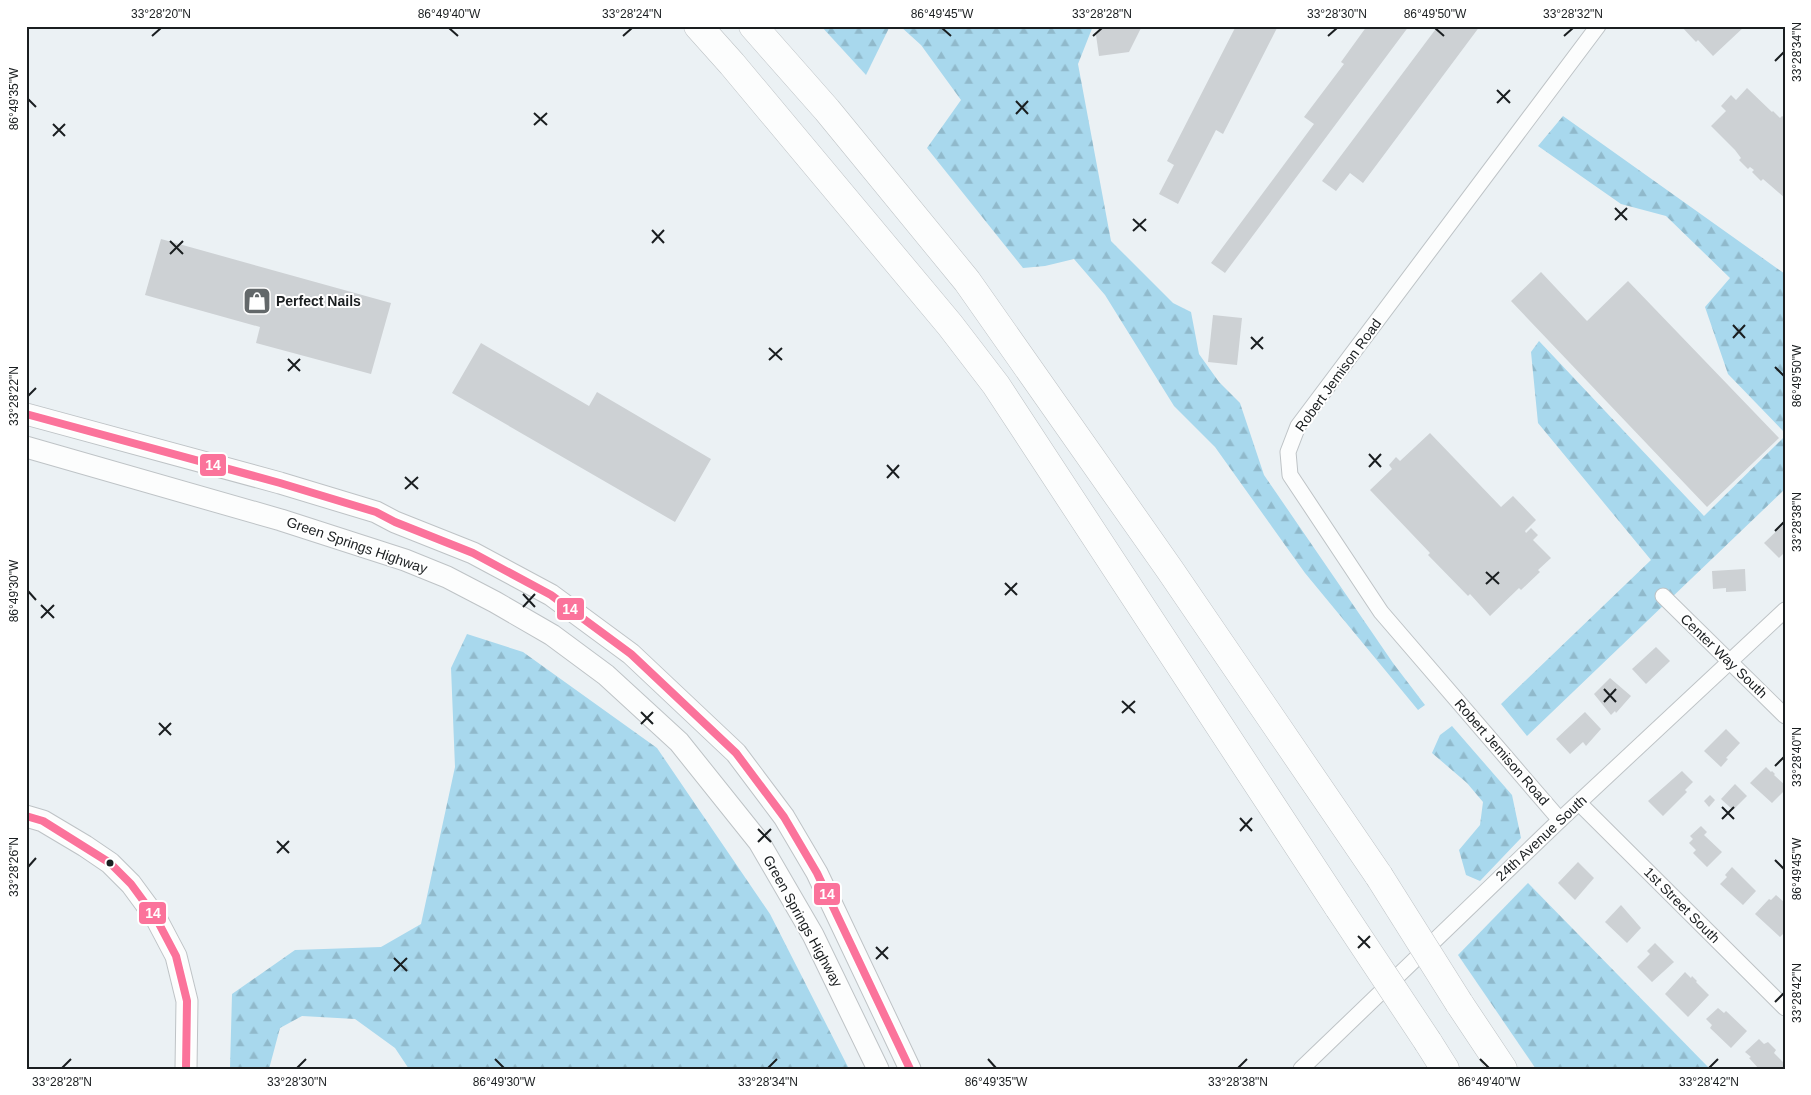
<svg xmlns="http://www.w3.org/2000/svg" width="1811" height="1095" font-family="Helvetica,sans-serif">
	<defs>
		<pattern id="forest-firs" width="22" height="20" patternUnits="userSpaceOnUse" patternTransform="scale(1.25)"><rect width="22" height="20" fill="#a8d8ed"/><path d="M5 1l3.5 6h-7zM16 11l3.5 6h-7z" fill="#90b9cb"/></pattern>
	</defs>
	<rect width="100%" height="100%" fill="#ebf1f4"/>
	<!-- forest -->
	<g fill="url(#forest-firs)">
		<path d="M821 26H890L866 75Z"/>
		<path d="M900 26H1093L1078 64 1111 241 1173 303 1191 312 1199 354 1219 382 1240 403 1264 475 1393 663 1425 705 1418 710 1305 573 1215 447 1174 406 1105 295 1074 259 1045 266 1023 268 927 148 961 100 921 45Z"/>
		<path d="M1563 116 1785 274V433L1728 374 1705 307 1730 278 1666 216 1621 204 1538 146Z"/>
		<path d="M1539 341 1704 516 1785 436V489L1527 736 1501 704 1651 560 1538 423 1531 352Z"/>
		<path d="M467 634 523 652 657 748 770 914 849 1069H409L395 1048 355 1019 302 1016 280 1028 269 1069H230L232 994 295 950 381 947 421 924 455 767 451 668Z"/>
		<path d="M1452 726 1512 795 1521 838 1480 881 1466 875 1459 850 1480 825 1483 802 1467 783 1432 753 1440 735Z"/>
		<path d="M1528 883 1710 1069H1536L1458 955Z"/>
	</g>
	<!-- building -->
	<g fill="#cdd1d4">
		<path d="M1100 26H1142L1129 52 1099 56 1096 35Z"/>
		<path d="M1236 26H1278L1223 134 1216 130 1178 204 1159 194 1174 165 1167 161Z"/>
		<path d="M1367 26H1409L1225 273 1211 263 1314 124 1304 117 1344 64 1341 62Z"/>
		<path d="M1438 26H1480L1363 183 1350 173 1336 191 1322 181Z"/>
		<path d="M1681 26H1745L1713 56 1698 40 1696 42Z"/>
		<path d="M1747 88 1772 112 1773 111 1780 118 1782 116 1785 118V198L1763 179 1761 181 1752 172 1754 170 1750 167 1748 169 1739 160 1741 158 1735 150 1711 126 1726 111 1721 106 1731 95 1736 100Z"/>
		<path d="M161 239 391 303 371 374 256 343 260 327 145 295Z"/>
		<path d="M1541 272 1587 321 1628 281 1779 438 1707 507 1511 301Z"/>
		<path d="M1213 315 1242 318 1237 365 1208 362Z"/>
		<path d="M481 343 589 406 597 392 711 459 675 522 452 393Z"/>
		<path d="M1430 433 1501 507 1513 496 1536 520 1525 531 1526 533 1531 528 1538 535 1533 540 1551 558 1538 570 1540 572 1521 590 1519 588 1490 616 1470 594 1468 596 1428 555 1430 553 1370 490 1392 469 1389 465 1396 457 1400 461Z"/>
		<path d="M1785 523V552L1779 558 1764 543Z"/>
		<path d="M1745 569 1746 591 1726 592V588L1713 589 1712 571Z"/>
		<path d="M1656 647 1670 661 1646 684 1632 669Z"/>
		<path d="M1610 678 1631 696 1616 713 1615 711 1611 715 1594 694Z"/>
		<path d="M1585 712 1601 729 1586 746 1583 742 1570 754 1556 739Z"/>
		<path d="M1726 729 1740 743 1726 758 1728 759 1721 767 1704 751Z"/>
		<path d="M1766 767 1771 772 1772 771 1775 774 1774 775 1785 785V790L1772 803 1750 783Z"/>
		<path d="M1682 771 1693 782 1685 790 1687 792 1663 816 1648 801Z"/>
		<path d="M1735 784 1747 796 1733 810 1721 799Z"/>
		<path d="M1710 795 1715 800 1709 807 1704 801Z"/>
		<path d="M1701 826 1707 832 1704 835 1722 852 1707 867 1693 853 1696 850 1689 843 1693 839 1690 836Z"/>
		<path d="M1578 862 1594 878 1575 900 1558 883Z"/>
		<path d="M1732 867 1756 891 1743 905 1720 884 1727 877 1725 875Z"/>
		<path d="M1776 895 1785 903V932L1780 937 1755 914 1769 899 1771 900Z"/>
		<path d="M1621 905 1641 928 1627 943 1605 922Z"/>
		<path d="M1655 943 1674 962 1652 982 1637 967 1650 954 1647 951Z"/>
		<path d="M1685 972 1691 978 1692 976 1697 981 1696 982 1709 995 1688 1017 1665 994Z"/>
		<path d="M1718 1008 1724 1013 1726 1011 1747 1031 1731 1048 1710 1028 1712 1025 1706 1019Z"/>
		<path d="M1759 1039 1764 1044 1768 1042 1776 1050 1774 1053 1785 1064 1783 1069H1759L1749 1058 1751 1057 1745 1052Z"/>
	</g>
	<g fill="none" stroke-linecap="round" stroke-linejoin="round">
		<defs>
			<g id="street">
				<path d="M1663 596 1785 716"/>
				<path d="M1579 803 1785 1008"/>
				<path d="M1560 820 1381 612 1290 475 1288 452 1298 426 1598 26"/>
				<path d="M1301 1069 1560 820 1785 610"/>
			</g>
			<g id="secondary">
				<path d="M26 414 280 483 376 512 395 522 473 553 551 595 631 654 736 753 784 817 817 873 910 1069"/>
				<path d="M26 447 281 520 405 560 447 577 495 602 552 635 606 675 679 742 759 842 813 935 878 1069"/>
				<path d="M26 816 43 821 85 846 110 863 131 884 156 918 176 956 187 1001 186 1069"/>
			</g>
			<g id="highway">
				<path d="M698 26 732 64 950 325 996 385 1339 908"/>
				<path d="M753 26 827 110 967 281 1170 570 1379 876"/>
				<path d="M1459 1003 1503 1069"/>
				<path d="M1428 1042 1445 1069"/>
			</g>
		</defs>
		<!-- street casing -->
		<use href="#street" stroke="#bec3c6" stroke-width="17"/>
		<!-- secondary casing -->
		<use href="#secondary" stroke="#bec3c6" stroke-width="23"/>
		<!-- highway casing -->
		<use href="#highway" stroke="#bec3c6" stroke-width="29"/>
		<!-- street -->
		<use href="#street" stroke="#fcfdfd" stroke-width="15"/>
		<!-- secondary -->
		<use href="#secondary" stroke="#fcfdfd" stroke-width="21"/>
		<!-- highway -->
		<use href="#highway" stroke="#fcfdfd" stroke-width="28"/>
		<defs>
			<g id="highway-bridge">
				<path d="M1379 876 1459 1003"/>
				<path d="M1339 908 1428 1042"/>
			</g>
		</defs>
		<!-- highway-bridge casing -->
		<use href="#highway-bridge" stroke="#bec3c6" stroke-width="29" stroke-linecap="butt"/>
		<!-- highway-bridge -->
		<use href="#highway-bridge" stroke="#fcfdfd" stroke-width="28"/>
		<defs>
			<g id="bus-1">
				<path d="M26 414 280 483 376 512 395 522 473 553 551 595 631 654 736 753 784 817 817 873 910 1069"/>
				<path d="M26 816 43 821 110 863 131 884 156 918 176 956 187 1001 186 1069"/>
			</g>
		</defs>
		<!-- bus-1 casing -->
		<use href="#bus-1" stroke="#fff" stroke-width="11"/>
		<!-- bus-1 -->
		<use href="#bus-1" stroke="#fb739b" stroke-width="8"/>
	</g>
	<!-- ticks -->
	<path fill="none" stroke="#1a1e20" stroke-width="2" d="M449 28 458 36M942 28 951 36M1435 28 1444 36M152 36 161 28M623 36 632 28M1093 36 1102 28M1328 36 1337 28M1564 36 1573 28M1775 61 1784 52M1497 90 1510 103M28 99 36 107M1016 101 1028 114M1497 103 1510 90M534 113 547 125M1016 114 1028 101M53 124 65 136M534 125 547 113M53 136 65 124M1615 208 1627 220M1133 219 1146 231M1615 220 1627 208M652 230 664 243M1133 231 1146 219M170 241 183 254M652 243 664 230M170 254 183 241M1733 325 1745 338M1251 337 1263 349M1733 338 1745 325M769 348 782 360M1251 349 1263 337M288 359 300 371M769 360 782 348M1775 367 1784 376M288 371 300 359M28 396 36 388M1369 454 1381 467M887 465 899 478M1369 467 1381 454M405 477 418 489M887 478 899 465M405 489 418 477M1775 531 1784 522M1486 572 1499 584M1005 583 1017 595M1486 584 1499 572M28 591 36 600M523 594 535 607M1005 595 1017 583M41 605 54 618M523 607 535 594M41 618 54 605M1604 689 1616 702M1122 701 1135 713M1604 702 1616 689M641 712 653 724M1122 713 1135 701M159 723 171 735M641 724 653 712M159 735 171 723M1775 766 1784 757M1722 807 1734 819M1240 818 1252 831M1722 819 1734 807M758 829 771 842M1240 831 1252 818M277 841 289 853M758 842 771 829M277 853 289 841M1775 860 1784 869M28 867 36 858M1358 936 1370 948M876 947 888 959M1358 948 1370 936M394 958 407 971M876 959 888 947M394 971 407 958M1775 1002 1784 993M495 1059 504 1068M988 1059 996 1068M1480 1059 1489 1068M62 1068 71 1059M297 1068 306 1059M768 1068 777 1059M1238 1068 1247 1059M1709 1068 1718 1059"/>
	<!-- icons -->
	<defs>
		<symbol id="shop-square" viewBox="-11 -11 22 22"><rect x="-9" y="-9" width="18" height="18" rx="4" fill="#63686a" stroke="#fff"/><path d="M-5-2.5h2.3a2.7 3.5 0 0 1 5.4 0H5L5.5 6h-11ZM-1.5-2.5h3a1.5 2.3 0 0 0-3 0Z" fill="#fff"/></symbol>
	</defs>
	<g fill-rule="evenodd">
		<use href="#shop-square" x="241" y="285" width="32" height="32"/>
	</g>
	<!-- markers -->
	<circle fill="#1a1e20" stroke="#fff" stroke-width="2" cx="110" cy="863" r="4.5"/>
	<g text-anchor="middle" stroke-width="4" stroke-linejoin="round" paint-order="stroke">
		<!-- poi labels -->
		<g font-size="14" font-weight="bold" fill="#1a1e20" stroke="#fff" text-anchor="start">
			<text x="276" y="306">Perfect Nails</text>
		</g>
		<!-- street labels -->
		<g font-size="14" fill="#1a1e20" stroke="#fff">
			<text transform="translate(1338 375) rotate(-54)" y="5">Robert Jemison Road</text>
			<text transform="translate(357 545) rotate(19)" y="5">Green Springs Highway</text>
			<text transform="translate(1724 656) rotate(44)" y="5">Center Way South</text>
			<text transform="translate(1502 752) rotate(49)" y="5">Robert Jemison Road</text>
			<text transform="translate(1541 838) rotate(-43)" y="5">24th Avenue South</text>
			<text transform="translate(1682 905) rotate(45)" y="5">1st Street South</text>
			<text transform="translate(803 921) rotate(61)" y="5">Green Springs Highway</text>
		</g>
	</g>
	<g stroke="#fff" stroke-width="2">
		<rect x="199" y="453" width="28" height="24" rx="5" fill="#fb739b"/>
		<rect x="556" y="597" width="29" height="24" rx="5" fill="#fb739b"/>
		<rect x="813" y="882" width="28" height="24" rx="5" fill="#fb739b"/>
		<rect x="138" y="901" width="29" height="24" rx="5" fill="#fb739b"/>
	</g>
	<g font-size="14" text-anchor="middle" font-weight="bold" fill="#fff">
		<text x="213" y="470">14</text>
		<text x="570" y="614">14</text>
		<text x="827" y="899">14</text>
		<text x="153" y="918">14</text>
	</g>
	<!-- border -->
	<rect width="1811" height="1095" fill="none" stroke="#ffffff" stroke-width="55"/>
	<rect x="28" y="28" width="1756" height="1040" fill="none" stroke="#1a1e20" stroke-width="2"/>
	<g font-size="12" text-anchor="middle" fill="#1a1e20">
		<text x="161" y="18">33°28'20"N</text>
		<text x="449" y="18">86°49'40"W</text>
		<text x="632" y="18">33°28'24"N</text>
		<text x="942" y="18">86°49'45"W</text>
		<text x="1102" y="18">33°28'28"N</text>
		<text x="1337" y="18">33°28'30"N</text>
		<text x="1435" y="18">86°49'50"W</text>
		<text x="1573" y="18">33°28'32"N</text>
		<text transform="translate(1797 52) rotate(-90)" y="4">33°28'34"N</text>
		<text transform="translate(14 99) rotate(-90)" y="4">86°49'35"W</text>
		<text transform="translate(1797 376) rotate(-90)" y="4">86°49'50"W</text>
		<text transform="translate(14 396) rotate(-90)" y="4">33°28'22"N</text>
		<text transform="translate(1797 522) rotate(-90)" y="4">33°28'38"N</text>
		<text transform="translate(14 591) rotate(-90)" y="4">86°49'30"W</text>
		<text transform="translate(1797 757) rotate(-90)" y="4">33°28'40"N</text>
		<text transform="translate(14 867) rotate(-90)" y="4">33°28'26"N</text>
		<text transform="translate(1797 869) rotate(-90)" y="4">86°49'45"W</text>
		<text transform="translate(1797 993) rotate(-90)" y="4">33°28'42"N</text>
		<text x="62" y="1086">33°28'28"N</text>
		<text x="297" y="1086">33°28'30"N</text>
		<text x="504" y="1086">86°49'30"W</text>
		<text x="768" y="1086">33°28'34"N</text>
		<text x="996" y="1086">86°49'35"W</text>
		<text x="1238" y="1086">33°28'38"N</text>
		<text x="1489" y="1086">86°49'40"W</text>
		<text x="1709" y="1086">33°28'42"N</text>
	</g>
</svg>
